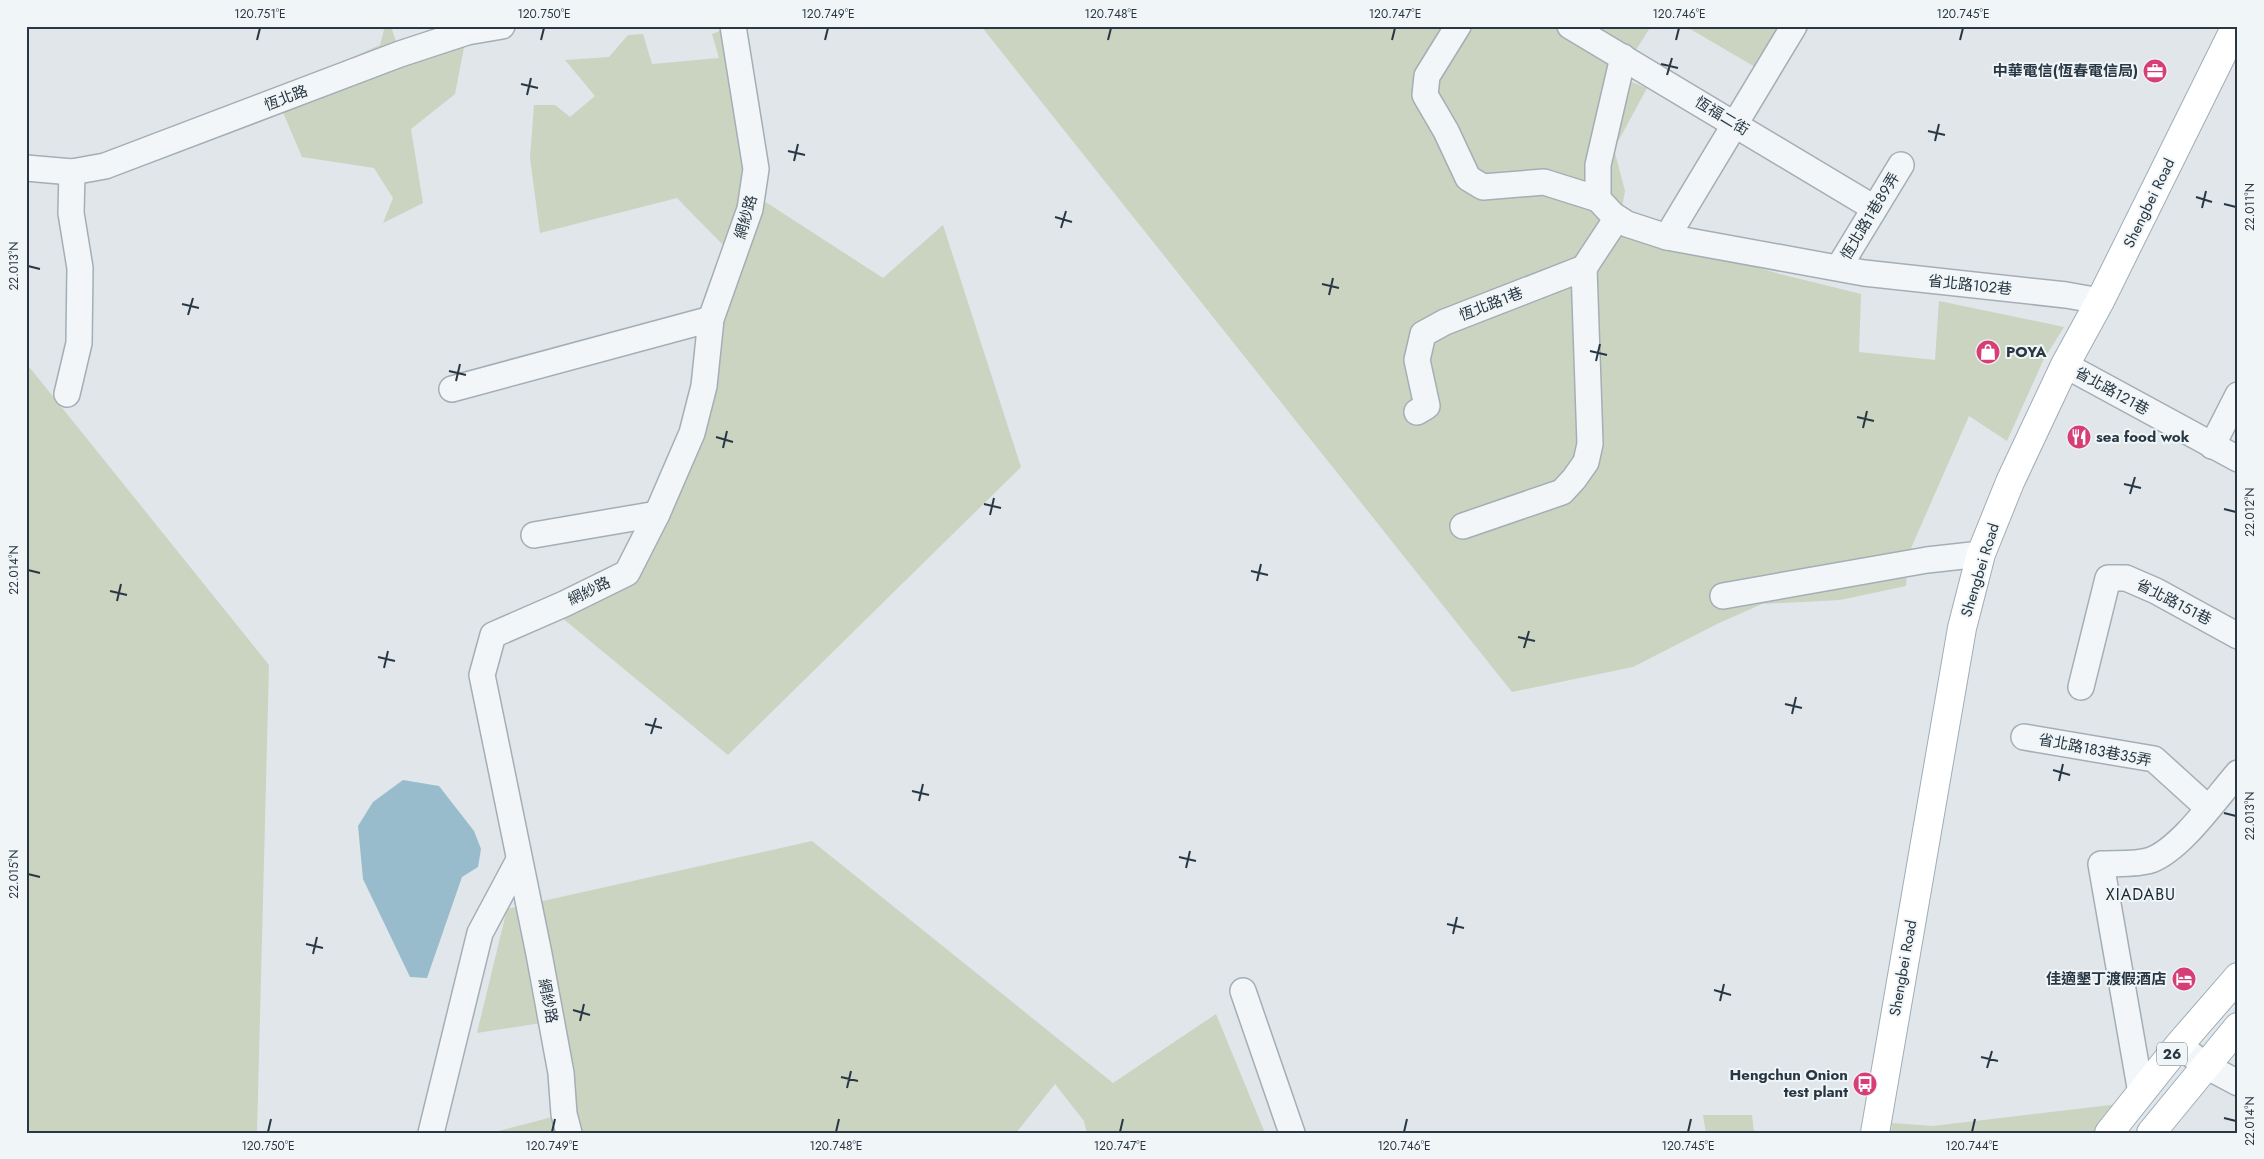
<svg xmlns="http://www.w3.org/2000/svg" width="2264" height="1159" font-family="Jost,'Noto Sans TC',sans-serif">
	<rect width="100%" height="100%" fill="#e0e6ea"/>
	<!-- green -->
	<g fill="#cad4c1">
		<path d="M385 26H391L400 54 467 32 455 94 411 129 423 203 383 223 393 198 374 168 302 157 279 103 270 94 380 45Z"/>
		<path d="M981 26H1651L1619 77 1647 88 1614 149 1625 191 1618 229 1780 274 1861 294 1859 352 1935 360 1939 301 2064 327 2043 361 2007 441 1969 416 1908 555 1906 586 1840 600 1762 604 1719 623 1633 667 1512 692Z"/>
		<path d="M1685 26H1790L1762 71Z"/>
		<path d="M728 28 749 152 739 216 725 247 677 198 540 233 530 158 534 105H555L570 117 595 96 565 60 609 57 628 35 643 34 652 64 719 58 712 34Z"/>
		<path d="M764 201 883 278 943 225 1021 467 728 755 549 607 627 573 657 514 711 319Z"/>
		<path d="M26 363 269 665 257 1133H26Z"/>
		<path d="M812 841 1113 1083 1216 1014 1265 1133H1087L1084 1121 1055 1084 1016 1133H491L564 1114 554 1021 477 1033 507 909Z"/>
		<path d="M2119 1104 2097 1133H1891L1892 1123 1933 1126Z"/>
		<path d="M1703 1115H1752L1754 1133H1706Z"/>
	</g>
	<!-- water -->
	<path fill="#99bccc" d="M403 780 439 786 474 831 481 849 478 867 462 877 427 978 410 977 363 879 358 826 373 802Z"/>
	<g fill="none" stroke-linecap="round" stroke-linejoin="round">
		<defs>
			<g id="minor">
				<path d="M1458 26 1427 76 1425 95 1446 131 1468 178 1483 187 1544 182 1598 199"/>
				<path d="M1570 26 1874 208"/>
				<path d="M1623 57 1598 165V199L1613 215 1627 224 1667 237 1864 273 2066 295 2100 301"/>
				<path d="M26 168 72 172 105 166 400 54 467 32 502 26"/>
				<path d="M1667 237 1794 26"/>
				<path d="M1839 267 1901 165"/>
				<path d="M2065 365 2238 459"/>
				<path d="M452 389 711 319"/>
				<path d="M67 394 79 343 80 268 71 213 72 172"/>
				<path d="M1417 412 1427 406 1417 360 1423 334 1445 322 1584 268 1617 218"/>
				<path d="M2212 446 2238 395"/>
				<path d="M1463 526 1562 492 1574 479 1586 462 1590 444 1584 268"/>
				<path d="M534 535 657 514"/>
				<path d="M1723 596 1927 560 1981 554"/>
				<path d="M2081 687 2108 578H2126L2156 591 2238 636"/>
				<path d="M2024 737 2154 759 2208 808"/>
				<path d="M1243 991 1292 1133"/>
				<path d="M2179 1045 2206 1066 2238 1083"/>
				<path d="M2141 1093 2101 864C2116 863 2136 865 2151 860 2181 849 2216 798 2238 773"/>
				<path d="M431 1133 480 933 519 860"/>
				<path d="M569 1133 564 1114 561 1073 539 954 482 675 493 635 564 604 627 573 657 514 692 433 704 386 711 319 750 209 756 169 733 26"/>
			</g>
			<g id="major">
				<path d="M1875 1133 1962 628 1981 554 2010 482 2065 365 2100 301 2236 26"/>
				<path d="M2109 1133 2179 1045 2238 977"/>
				<path d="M2151 1133 2238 1027"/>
			</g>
		</defs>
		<!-- minor casing -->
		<use href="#minor" stroke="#a5aeb5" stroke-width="28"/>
		<!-- major casing -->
		<use href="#major" stroke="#9fadb6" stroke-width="30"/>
		<!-- minor -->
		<use href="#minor" stroke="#f3f6f8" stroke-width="25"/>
		<!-- major -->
		<use href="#major" stroke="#fff" stroke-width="28"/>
	</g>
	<!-- ticks -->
	<path fill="none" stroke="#283743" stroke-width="2" d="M257 40 260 28M541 40 544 28M825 40 828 28M1108 40 1111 28M1392 40 1395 28M1676 40 1679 28M1960 40 1963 28M1661 64 1678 68M1667 75 1672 58M521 84 538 88M527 95 531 78M1928 131 1945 135M1935 141 1939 124M788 151 805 155M794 161 798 144M2196 197 2212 202M2224 204 2236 207M2202 208 2206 191M1055 217 1072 222M1061 228 1066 211M28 266 40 269M1322 284 1339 288M1329 295 1333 278M182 304 199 308M188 315 193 298M1590 351 1607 355M1596 361 1600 344M449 371 466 375M456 381 460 364M1857 417 1874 421M1863 428 1867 411M716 437 733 442M723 448 727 431M2124 484 2141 488M2130 494 2135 477M984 504 1001 508M2224 509 2236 512M990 515 994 498M28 570 40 573M1251 571 1268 575M1257 581 1261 564M110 591 127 595M117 601 121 584M1518 637 1535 641M1524 648 1529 631M378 657 395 661M384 668 388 651M1785 704 1802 708M1792 714 1796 697M645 724 662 728M651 734 656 718M2053 770 2070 775M2059 781 2063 764M912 791 929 795M919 801 923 784M2224 813 2236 816M1179 857 1196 861M1186 868 1190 851M28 874 40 877M1447 924 1464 928M1453 934 1457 917M306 944 323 948M313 954 317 937M1714 990 1731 995M1720 1001 1724 984M573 1010 590 1015M580 1021 584 1004M1981 1057 1998 1061M1987 1068 1992 1051M841 1077 858 1081M847 1088 851 1071M2224 1118 2236 1121M268 1132 271 1119M552 1132 555 1119M836 1132 839 1119M1120 1132 1123 1119M1404 1132 1407 1119M1688 1132 1691 1119M1972 1132 1975 1119"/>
	<!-- icons -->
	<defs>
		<symbol id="office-disc" viewBox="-11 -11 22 22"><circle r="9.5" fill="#d63e75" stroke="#f0f5f7"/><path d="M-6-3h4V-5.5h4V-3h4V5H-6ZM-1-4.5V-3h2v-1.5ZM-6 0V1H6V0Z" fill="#fff"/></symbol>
		<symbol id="shop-disc" viewBox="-11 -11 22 22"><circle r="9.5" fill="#d63e75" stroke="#f0f5f7"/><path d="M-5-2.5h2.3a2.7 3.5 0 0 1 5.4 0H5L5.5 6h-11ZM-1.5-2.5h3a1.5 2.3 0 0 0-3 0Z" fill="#fff"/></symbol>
		<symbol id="restaurant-disc" viewBox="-11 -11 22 22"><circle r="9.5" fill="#d63e75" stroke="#f0f5f7"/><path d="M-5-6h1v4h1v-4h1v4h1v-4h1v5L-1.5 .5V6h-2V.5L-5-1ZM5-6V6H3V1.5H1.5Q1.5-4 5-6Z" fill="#fff"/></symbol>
		<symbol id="hotel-disc" viewBox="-11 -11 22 22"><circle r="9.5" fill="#d63e75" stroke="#f0f5f7"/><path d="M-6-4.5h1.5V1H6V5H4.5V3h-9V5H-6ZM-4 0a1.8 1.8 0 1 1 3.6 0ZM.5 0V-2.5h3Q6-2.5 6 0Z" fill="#fff"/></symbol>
		<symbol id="bus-disc" viewBox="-11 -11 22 22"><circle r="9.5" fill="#d63e75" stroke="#f0f5f7"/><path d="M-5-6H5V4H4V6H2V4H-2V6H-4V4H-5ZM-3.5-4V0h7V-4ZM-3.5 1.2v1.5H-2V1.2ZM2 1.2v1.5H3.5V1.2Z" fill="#fff"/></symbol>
	</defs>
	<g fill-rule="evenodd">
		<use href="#office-disc" x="2141" y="57" width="28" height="28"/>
		<use href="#shop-disc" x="1974" y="338" width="28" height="28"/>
		<use href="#restaurant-disc" x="2065" y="423" width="28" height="28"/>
		<use href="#hotel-disc" x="2170" y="965" width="28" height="28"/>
		<use href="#bus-disc" x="1851" y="1070" width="28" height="28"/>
	</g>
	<g text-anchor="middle" stroke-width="4" stroke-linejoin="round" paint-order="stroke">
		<!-- shield labels -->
		<rect fill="#f0f5f7" stroke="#647079" stroke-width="1" x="2157" y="1042.5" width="30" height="23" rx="4"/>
		<g font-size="14" font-weight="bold" fill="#283743">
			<text x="2172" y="1059">26</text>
		</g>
		<!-- poi labels -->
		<g font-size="15" font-weight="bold" fill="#283743" stroke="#f0f5f7" text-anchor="end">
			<text x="2138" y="76">中華電信(恆春電信局)</text>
			<text x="2006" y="357" text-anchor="start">POYA</text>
			<text x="2096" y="442" text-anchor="start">sea food wok</text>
			<text x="2166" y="984">佳適墾丁渡假酒店</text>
			<text x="1848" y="1080">Hengchun Onion<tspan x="1848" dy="17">test plant</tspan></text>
		</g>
		<!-- street labels -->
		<g font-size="15" fill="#283743" stroke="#f0f5f7">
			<text transform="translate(286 98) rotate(-21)" y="5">恆北路</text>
			<text transform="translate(1722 116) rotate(31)" y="5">恆福二街</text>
			<text transform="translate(2149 203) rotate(-64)" y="5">Shengbei Road</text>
			<text transform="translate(1870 216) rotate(-59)" y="5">恆北路1巷89弄</text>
			<text transform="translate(746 217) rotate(-74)" y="5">網紗路</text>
			<text transform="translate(1970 285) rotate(6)" y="5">省北路102巷</text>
			<text transform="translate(1491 304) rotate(-21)" y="5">恆北路1巷</text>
			<text transform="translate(2112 391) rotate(29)" y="5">省北路121巷</text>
			<text transform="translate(1980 570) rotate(-73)" y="5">Shengbei Road</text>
			<text transform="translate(589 591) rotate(-26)" y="5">網紗路</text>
			<text transform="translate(2174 602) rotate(27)" y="5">省北路151巷</text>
			<text transform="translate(2095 750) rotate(11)" y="5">省北路183巷35弄</text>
			<text transform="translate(1903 968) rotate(-80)" y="5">Shengbei Road</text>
			<text transform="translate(548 1001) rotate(79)" y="5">網紗路</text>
		</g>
		<!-- neighbourhood labels -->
		<g font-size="16" letter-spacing="1" fill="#1a2833" stroke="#f0f5f7">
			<text x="2141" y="900">XIADABU</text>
		</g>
	</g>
	<!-- border -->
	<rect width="2264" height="1159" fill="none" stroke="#f0f5f7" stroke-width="55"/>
	<rect x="28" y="28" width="2208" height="1104" fill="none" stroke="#283743" stroke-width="2"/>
	<g font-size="12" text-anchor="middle" fill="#283743">
		<text x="260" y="18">120.751°E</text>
		<text x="544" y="18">120.750°E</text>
		<text x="828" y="18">120.749°E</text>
		<text x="1111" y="18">120.748°E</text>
		<text x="1395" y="18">120.747°E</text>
		<text x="1679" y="18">120.746°E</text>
		<text x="1963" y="18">120.745°E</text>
		<text transform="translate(2250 207) rotate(-90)" y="4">22.011°N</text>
		<text transform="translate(14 266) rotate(-90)" y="4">22.013°N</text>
		<text transform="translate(2250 512) rotate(-90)" y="4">22.012°N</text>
		<text transform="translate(14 570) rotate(-90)" y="4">22.014°N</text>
		<text transform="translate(2250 816) rotate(-90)" y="4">22.013°N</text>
		<text transform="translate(14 874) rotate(-90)" y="4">22.015°N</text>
		<text transform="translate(2250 1121) rotate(-90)" y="4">22.014°N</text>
		<text x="268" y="1150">120.750°E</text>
		<text x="552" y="1150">120.749°E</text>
		<text x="836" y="1150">120.748°E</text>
		<text x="1120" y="1150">120.747°E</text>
		<text x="1404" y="1150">120.746°E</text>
		<text x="1688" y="1150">120.745°E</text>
		<text x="1972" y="1150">120.744°E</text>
	</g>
</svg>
